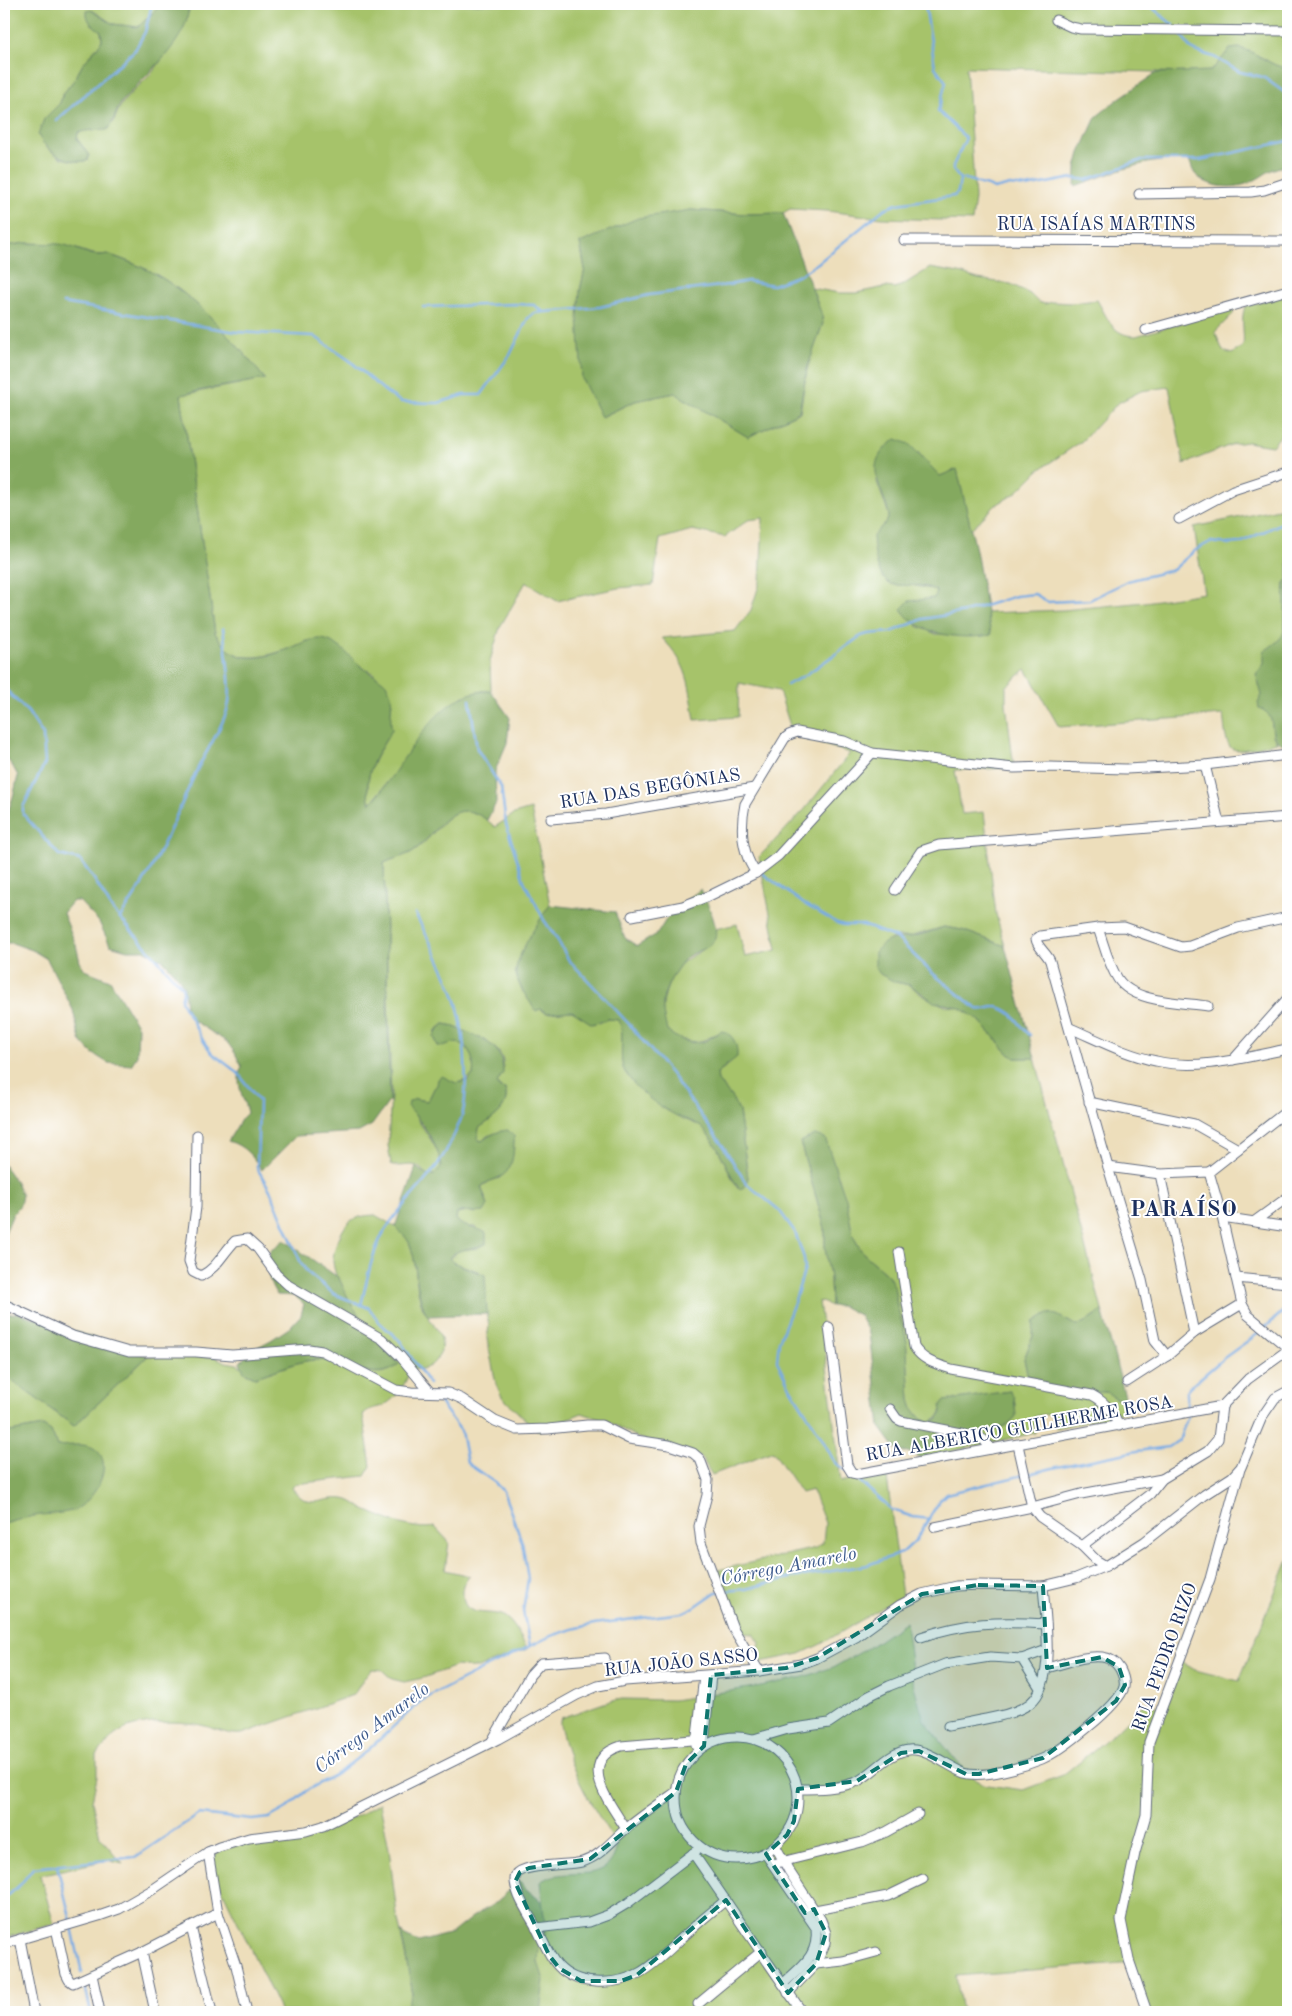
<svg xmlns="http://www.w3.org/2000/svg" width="1292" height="2016" font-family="'Old Standard TT',serif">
	<rect width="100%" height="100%" fill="#fff"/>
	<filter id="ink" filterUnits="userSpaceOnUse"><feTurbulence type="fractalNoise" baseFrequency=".02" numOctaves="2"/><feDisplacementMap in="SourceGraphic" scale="10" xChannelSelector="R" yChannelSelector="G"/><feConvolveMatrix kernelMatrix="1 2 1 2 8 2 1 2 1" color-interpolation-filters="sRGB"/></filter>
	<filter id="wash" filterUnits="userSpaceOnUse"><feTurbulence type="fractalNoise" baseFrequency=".0096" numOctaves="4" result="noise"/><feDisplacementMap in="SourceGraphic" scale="20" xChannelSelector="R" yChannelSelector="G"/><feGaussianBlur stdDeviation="1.12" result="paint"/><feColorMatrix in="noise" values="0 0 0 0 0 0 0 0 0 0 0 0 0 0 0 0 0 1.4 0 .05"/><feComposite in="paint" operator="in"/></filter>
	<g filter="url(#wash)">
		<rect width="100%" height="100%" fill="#eddebb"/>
		<!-- green -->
		<g fill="#a6c36a" stroke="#607964">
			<path d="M4 4H162L138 27 113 24 92 10 97 28 101 31 102 40 99 45 83 64 74 80 63 94 60 103 53 110 46 147 61 158 80 162 85 149 77 139 78 133 86 130 94 131 114 122C121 94 143 87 158 65 170 49 179 29 189 11L188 4H1288V68H1279L1263 58 1230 49 1211 71 1194 73 966 67 975 198 972 221 882 218 827 211 790 209 783 213 747 214 691 210 580 243 585 269 580 290 602 417 635 401 675 393 748 437 800 412 807 369 823 323 811 288 839 293H856L885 287 894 288 903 285 930 268 959 273 978 279 1011 284 1030 294 1038 302 1045 304 1052 302 1072 303 1097 300C1108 318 1112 336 1136 336L1230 309 1234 313 1215 332 1223 351 1232 354 1243 346C1245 333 1240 319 1245 307L1288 293V442L1281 435 1272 446 1247 442 1233 444 1184 464 1169 387 1141 391 1118 403 1082 441 1039 470 1016 493 996 505 971 529 957 470 940 476 926 462 918 452 876 479 889 515 887 521 880 528 882 575 888 583 896 585 907 584 935 590 937 593 917 626 936 634H991L987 613 1063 610 1145 602 1204 593 1194 527 1288 507V711L1271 716 1273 736 1277 742C1267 744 1236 755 1230 747 1224 739 1225 725 1223 715L1059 727 1026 669 1006 687V703L1014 768 955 770 962 814 984 812 996 914 1005 946 962 930 944 927 909 937H895L882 945 895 982 910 985 922 995 945 1006 958 1007 978 1019 1008 1053 1015 1058H1035L1102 1310 1096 1316 1077 1326 1068 1321 1034 1322 1033 1336 1024 1359 1029 1382 1111 1393 1117 1399 1126 1400 1129 1411 1056 1428 1050 1414 1034 1416 1035 1433 922 1458C931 1450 940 1442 951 1438 972 1430 1002 1436 1016 1416L1014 1397 1010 1391 945 1401C942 1411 940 1417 931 1422L921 1420 913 1409 910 1400 906 1337 897 1306 894 1286 888 1275 862 1252 853 1236 839 1178 831 1159 800 1142 825 1228V1248L830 1278 831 1306 819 1301 841 1482 886 1470 902 1596 821 1644 800 1654 756 1663 760 1643 754 1634 741 1633 714 1571 816 1548 823 1543 825 1523 812 1490 801 1493 773 1451 712 1475 701 1457 638 1438 611 1423 582 1413 537 1431 502 1397 496 1384 487 1339 489 1326 480 1272 453 1262 449 1259 459 1250 478 1248 476 1227C468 1227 461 1227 456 1219L457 1213 468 1211 475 1213 487 1201 481 1187 490 1181 500 1178 502 1131 487 1136 482 1141 477 1139 479 1128C493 1118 511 1108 505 1089L500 1088 497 1082C520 1048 474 1036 450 1025L444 1024 436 1030 434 1037 438 1046C444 1045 450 1043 455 1043 471 1044 475 1062 473 1075 462 1084 451 1084 437 1085 432 1089 432 1096 427 1101L415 1099C415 1104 414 1111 415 1115 421 1128 461 1172 428 1176 425 1174 422 1169 419 1167 410 1162 399 1169 391 1164L388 1145 391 1095 384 863C392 859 402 857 410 853 443 835 450 785 495 827L514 814 531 809 550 905 525 946 515 971 522 991 540 1009 547 1013 572 1011 599 1023 608 1019 619 1020C627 1036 617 1059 625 1072 634 1086 668 1112 684 1119 690 1122 695 1123 701 1127 719 1143 726 1169 738 1189L748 1178 739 1111 732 1098 718 1081 717 1073 731 1063 717 1033C706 1040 698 1044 685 1040 679 1039 672 1037 668 1032 656 1015 666 984 677 969 683 960 691 957 701 951 706 947 711 942 715 938V929L737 924 745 957 777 950 759 857 805 809 850 753 793 735 779 691 739 683 738 717 695 720C689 684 689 665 662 638L735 631 751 610 760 582 763 518 748 520 725 537 692 530 660 539 653 585 618 588 557 601 526 582 500 627 490 661 491 691H481L392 776 370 804C362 774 377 755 392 730L389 722 392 703 373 673 307 641C286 650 247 668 227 648 222 644 219 638 215 633L181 395 265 379C233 341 200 300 157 275 142 266 124 260 108 254 93 257 83 250 70 247 57 245 41 243 27 243 19 243 12 246 4 246Z"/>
			<path d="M375 1215C387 1222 404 1230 410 1244 417 1261 415 1282 420 1300 426 1323 455 1337 435 1361 429 1369 420 1370 411 1369 406 1382 398 1398 384 1405 376 1409 369 1407 363 1415L371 1466 365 1476 295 1484 292 1488C312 1515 324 1493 348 1500 354 1502 359 1507 365 1510 386 1519 412 1531 435 1527L449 1542 445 1570 470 1576C465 1580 463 1587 463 1593 462 1621 491 1608 505 1617 515 1624 521 1638 527 1649L478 1668 456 1666 423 1678 404 1682 392 1679 382 1670 372 1669C362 1677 361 1686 353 1695L242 1734C226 1735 220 1730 205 1726 184 1720 136 1720 118 1733 110 1738 103 1747 97 1755V1777L92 1801 100 1837 123 1864 107 1860 40 1875 54 1924 4 1938V1524L31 1516 57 1446 51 1431 43 1426 4 1433V1375L74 1426 148 1356 215 1357 226 1362 237 1364 242 1367 244 1372 255 1377C274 1372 295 1361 314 1360 341 1358 376 1387 399 1364 379 1343 333 1289 333 1260 333 1252 337 1242 341 1234 348 1218 358 1216 375 1215Z"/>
			<path d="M1288 1560V2012H1145L1134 1962 956 1976 962 2012H540L538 1962 539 1946 546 1933 540 1882C567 1863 609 1890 617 1845 595 1810 573 1778 563 1737 562 1730 558 1724 561 1718L604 1703 622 1699 673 1700 761 1686 804 1677 836 1666 868 1648 906 1622 914 1686 924 1720 957 1762 981 1784 1023 1790 1063 1775 1113 1734 1144 1704 1159 1707 1180 1661 1195 1670 1239 1681Z"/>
			<path d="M380 1803 389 1849 397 1915 412 1989C412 1997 408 2006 403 2012H281L214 1873 212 1857C226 1847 246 1842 263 1840 273 1839 284 1842 294 1840 322 1836 355 1817 380 1803Z"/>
		</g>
		<!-- forest -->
		<g fill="#84a95e" stroke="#506c5e">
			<path d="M162 4H188C193 38 143 77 123 100 115 110 116 120 107 130 97 131 88 129 78 133L77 139 89 155 87 161C66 163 48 153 38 135L44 119 60 103 63 94 74 80 83 64 99 45 102 40 101 31C93 26 86 21 87 11L91 10 113 24 138 27Z"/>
			<path d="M1239 48C1257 51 1270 67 1288 68V166C1271 167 1267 174 1253 181 1236 190 1209 189 1195 174 1192 170 1191 164 1189 160 1149 157 1112 173 1075 186L1076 168 1080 153 1096 117 1118 99 1156 73 1211 71 1230 49Z"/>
			<path d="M691 210 747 214 783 213 822 315 823 323 807 369 799 412 748 437 675 393 635 401 601 417 582 379 578 317 580 290 585 269 580 243 638 218Z"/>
			<path d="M26 243C36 244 47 243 58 244 75 245 89 259 107 254 124 260 142 266 157 275 200 300 234 341 265 379L203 390 181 395 215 633C219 638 222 644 227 648 246 667 279 653 300 644 307 641 318 637 326 640 342 645 349 657 362 667 370 674 380 677 387 685 396 700 388 715 392 730 377 754 362 774 370 804 404 769 434 688 491 691L510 718 507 743 495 771 496 803 487 820C449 792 438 837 410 853 402 857 392 859 384 863L390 1100 372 1125 359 1132 296 1136 262 1170C252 1156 245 1146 228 1141L242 1118 247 1113C244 1098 234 1081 242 1067L235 1053 227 1042 191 1019 186 1008 184 987 178 977 164 961 144 950H127L110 945 99 922 79 901H73L63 913 76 945 80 962 85 970 110 980 138 1027 137 1056 131 1065 108 1063 92 1053 80 1040 73 1010 47 959 32 950 12 943H4V823L13 797 18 776 12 765 4 756V246Z"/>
			<path d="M896 439 909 444 940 476 957 469 976 550 991 635C961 640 919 636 901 609L909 601 934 598 937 593 935 590C922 584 910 586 896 585 876 584 874 550 873 536L887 521 889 515C882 484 860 464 896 439Z"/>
			<path d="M1288 580V745C1261 741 1283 717 1259 708L1258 703 1262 695 1256 674 1264 664V651C1270 647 1278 642 1282 636 1288 626 1283 594 1285 581Z"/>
			<path d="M701 889C706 901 719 925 715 938 712 949 695 951 687 957 678 965 664 989 663 1001 662 1012 665 1021 667 1031 678 1040 694 1046 707 1040 712 1037 716 1034 722 1031 734 1034 738 1046 737 1057L717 1073 718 1081 732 1098 739 1111 748 1178 745 1187 739 1189C726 1169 719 1143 701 1127 694 1121 685 1120 677 1116 657 1106 637 1091 625 1072 617 1060 626 1036 619 1020L608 1019 592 1024 572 1011 547 1013 540 1009 536 1011C528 999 519 988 516 974 513 960 541 917 550 905L615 912 625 938 637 946 657 934 667 918 676 908Z"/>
			<path d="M944 927 962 930 1005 946 1035 1058H1015L1008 1053 978 1019 958 1007 934 1002 910 985 895 982 880 974 875 967V952C887 938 893 939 910 937 921 935 933 931 944 927Z"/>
			<path d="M444 1024 450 1025C474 1037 504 1040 503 1073L497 1083 500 1088 505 1089C511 1108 493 1118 479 1128L477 1139 482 1141C489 1135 498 1131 508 1130L514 1136C514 1151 514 1172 498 1178 491 1181 486 1182 481 1187L488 1205 484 1212C474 1214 466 1209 457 1213L456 1219C462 1229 476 1226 486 1233V1244C473 1250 458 1247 449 1258L453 1262 485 1275 487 1314 428 1316C414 1294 419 1269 410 1245 408 1238 400 1232 395 1227L416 1167 428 1176 434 1175 441 1167C440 1147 421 1121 408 1107L409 1102 415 1099 427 1101C432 1096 432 1089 437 1085L438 1079 442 1076 456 1083 467 1081 473 1075C475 1063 471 1043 455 1043 449 1043 444 1047 438 1046L434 1037 437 1030Z"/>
			<path d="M815 1135 825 1138 846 1199 853 1236 862 1252 888 1275 894 1286 897 1306 906 1337 910 1400 913 1409 921 1419 931 1422 937 1419 942 1412 941 1405 944 1401 1010 1391 1014 1397 1016 1416C1002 1436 972 1430 951 1438 940 1442 931 1450 922 1458L896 1449 880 1427 869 1333 859 1315 842 1306H831L830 1278 825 1248V1228L800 1142Z"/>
			<path d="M4 1165 16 1182 22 1195 20 1205 13 1214 4 1235V1248Z"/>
			<path d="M284 1240 339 1278 351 1304 385 1350 399 1364C376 1386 342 1358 314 1360 295 1361 274 1372 255 1377L244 1372 240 1362 252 1350 271 1340 289 1328 301 1315 304 1304 295 1296 277 1295C267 1280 267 1269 270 1251Z"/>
			<path d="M1102 1310 1126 1400 1117 1399 1106 1392 1055 1393 1029 1382 1024 1359 1033 1336 1034 1322 1048 1313 1057 1315 1077 1326 1096 1316Z"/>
			<path d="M19 1313 148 1356 74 1426 4 1375V1314Z"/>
			<path d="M43 1426 51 1431 57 1446C68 1446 85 1442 95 1449 117 1465 92 1504 72 1511 60 1514 46 1514 34 1516 24 1518 14 1521 4 1524V1433Z"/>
			<path d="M520 1881 524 1887 542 1902 546 1933 539 1946 538 1962 544 1980 540 2012H403L412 1994V1989L401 1932 405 1936 419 1942 452 1933 472 1917 494 1904Z"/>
		</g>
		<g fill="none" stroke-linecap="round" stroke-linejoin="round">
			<!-- stream -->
			<g stroke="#78abe4" stroke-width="2.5">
				<path d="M1148 4 1173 25"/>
				<path d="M1181 34 1190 48 1195 51 1214 57 1240 72 1263 77 1288 95"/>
				<path d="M56 121 135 50 145 32 152 4"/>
				<path d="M960 179C968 179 970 180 977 183 983 186 987 184 994 189L1010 185 1026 187 1073 178 1086 180 1142 160H1200L1288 141"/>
				<path d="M63 303 237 332 314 336 349 360 386 392 401 402 438 403 464 395H481L510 355 528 318 534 313 600 307 649 295 728 285 748 281 773 285 800 275 818 263 884 209 897 204 954 196 958 192 960 179 953 170V166L966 138 938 111 946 82 935 67 925 4"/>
				<path d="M423 307 514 304 534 305 542 311"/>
				<path d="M787 685 807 674 861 636 868 634 891 632 923 619 965 612 1016 596 1035 594 1048 602 1090 600 1127 581 1173 570 1194 551 1210 542 1228 544 1240 543 1288 520"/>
				<path d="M4 688 28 712 43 735 45 763 23 807V814L59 855 80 860 94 879 112 909 182 987 183 991 181 1001 204 1042 212 1053 238 1073 259 1101 257 1168 270 1190 301 1263 307 1272 334 1294 369 1308 379 1322 401 1342 429 1384"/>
				<path d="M470 700 477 749 501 787 506 824 524 881 544 920 557 939 568 959 628 1023 671 1074 723 1146 746 1183 779 1210 795 1232 804 1258 805 1268 795 1300 779 1341 777 1361 791 1389 820 1435 835 1463 846 1471"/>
				<path d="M762 873 804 904 837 923 844 925H863L897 938 931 972 977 1009C984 1011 990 1006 997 1007 1016 1012 1018 1025 1030 1035"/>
				<path d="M120 917C154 873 173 822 196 772 205 753 223 727 228 707 233 690 225 647 223 628"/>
				<path d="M361 1305C367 1281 371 1254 384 1232 401 1203 430 1181 446 1151 452 1139 460 1125 463 1112 469 1084 464 1019 453 992 443 964 428 939 415 913"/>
				<path d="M435 1396 461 1431 467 1463 494 1482 503 1491 522 1542 528 1579 523 1611 530 1646"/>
				<path d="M1187 1410V1392L1190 1387 1224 1358 1259 1333 1288 1307"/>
				<path d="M855 1477 892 1510 913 1517 929 1519"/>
				<path d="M57 1865 71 1921"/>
				<path d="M4 1899 21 1884 33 1868 135 1857 199 1814 252 1820 269 1818 287 1808 306 1791 338 1773 368 1750 421 1701 477 1672 551 1636 573 1629 594 1624 682 1613 693 1608 716 1592 746 1589 785 1579 867 1565 902 1553 916 1540 940 1500 946 1494 1057 1467 1137 1451 1169 1447 1179 1440 1188 1416"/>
				<path d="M72 1927 82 1973"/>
				<path d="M85 1986 91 2012"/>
			</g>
		</g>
	</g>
	<g filter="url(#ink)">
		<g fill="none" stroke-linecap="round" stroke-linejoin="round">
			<defs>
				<g id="minor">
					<path d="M1056 20 1071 27 1081 29 1288 31"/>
					<path d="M1139 194 1251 192 1264 190 1288 182"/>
					<path d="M904 240 1288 241"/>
					<path d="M1146 330 1288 290"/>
					<path d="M1179 519 1233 490 1288 472"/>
					<path d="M1205 765 1219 822"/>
					<path d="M551 819 606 814 754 788"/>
					<path d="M756 873C741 852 740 828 745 804L785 738 789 735 797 732 844 741 872 753 1014 768 1049 767 1126 769 1205 765 1288 755"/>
					<path d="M895 890 921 851 939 845 1288 817"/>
					<path d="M632 916 683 906 709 896 756 873 778 856 872 753"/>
					<path d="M1098 928C1104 945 1108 964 1118 979 1134 1003 1181 1002 1208 1006"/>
					<path d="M1070 1028C1098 1040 1126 1055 1156 1061 1199 1071 1246 1057 1288 1049"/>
					<path d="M1233 1060 1288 998"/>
					<path d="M1089 1102 1194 1124 1238 1149"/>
					<path d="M197 1135 196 1207 189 1261 193 1272 201 1276C217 1268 223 1253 235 1241L247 1239 258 1249 276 1274 288 1285 382 1339 400 1356 430 1392"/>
					<path d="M1108 1167 1160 1174 1209 1172"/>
					<path d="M1209 1172 1222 1217 1242 1304 1248 1315 1288 1348"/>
					<path d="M1209 1172 1288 1110"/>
					<path d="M1160 1174 1194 1333"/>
					<path d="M1222 1217 1288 1227"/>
					<path d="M1255 1221 1288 1197"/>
					<path d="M899 1252 914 1347C923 1361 936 1364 951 1369L1092 1395C1107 1403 1112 1412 1119 1426"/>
					<path d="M1236 1278 1288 1283"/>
					<path d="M4 1304 73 1336 129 1352H196L232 1355 309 1349 322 1351 396 1390 411 1392 448 1393 462 1399 495 1421 517 1430 548 1429 587 1425H601L629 1439 669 1445 693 1453 700 1459 708 1480 707 1495 699 1526 701 1543 733 1628 759 1671"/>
					<path d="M829 1327 847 1465 852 1473 857 1474 1222 1406 1248 1379 1288 1350"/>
					<path d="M1167 1356 1155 1341 1142 1280 1108 1167 1050 961C1047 953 1037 947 1036 939L1040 936 1098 928 1124 927 1181 947 1190 946 1238 928 1288 917"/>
					<path d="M1127 1382 1167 1356 1194 1333 1242 1304"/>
					<path d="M890 1409 897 1419 901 1421 977 1436 984 1440 991 1449"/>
					<path d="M1018 1445 1032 1507 1040 1517 1082 1546 1096 1560 1106 1566"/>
					<path d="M935 1527 1032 1507 1081 1494 1162 1479"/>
					<path d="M1082 1546 1150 1494 1162 1479 1208 1451 1218 1439 1222 1406"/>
					<path d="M921 1637C966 1622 999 1621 1046 1624"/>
					<path d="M1022 1659 1047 1650"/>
					<path d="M948 1726C971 1721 1006 1718 1026 1706 1058 1688 1045 1617 1043 1586"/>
					<circle cx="737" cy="1798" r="61"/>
					<path d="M754 1739 788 1729 829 1723 869 1696 889 1686 945 1664 990 1657 1022 1659 1040 1688"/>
					<path d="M492 1741 530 1675 541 1663 605 1658"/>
					<path d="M704 1743 711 1675"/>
					<path d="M696 1745 704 1676"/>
					<path d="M798 1789C817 1789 840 1789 858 1781 875 1772 889 1752 909 1750 926 1748 949 1767 965 1773 983 1779 1025 1766 1042 1759 1061 1751 1119 1706 1124 1687 1125 1682 1123 1675 1120 1669 1116 1662 1110 1658 1102 1657 1084 1655 1063 1664 1047 1668"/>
					<path d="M676 1792C659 1804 643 1815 627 1828 613 1839 600 1857 582 1862 568 1866 523 1863 516 1875 510 1887 530 1916 536 1927 543 1940 548 1955 558 1966 568 1977 581 1981 595 1982 636 1985 655 1963 683 1937 697 1924 711 1912 726 1900"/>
					<path d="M626 1829C610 1803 575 1761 621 1746L704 1739"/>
					<path d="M776 1847 789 1871 821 1920 826 1933 825 1944 816 1964 788 1993"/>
					<path d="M208 1852 218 1913 236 1966 247 2012"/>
					<path d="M693 1853 802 2012"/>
					<path d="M765 1853 816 1928C819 1957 801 1966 783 1984"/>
					<path d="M777 1863 862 1842 886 1832 918 1814"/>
					<path d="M810 1911 888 1896 923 1879"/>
					<path d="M191 1927 212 2012"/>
					<path d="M56 1928 66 1974 69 1980 73 1983 142 1952 218 1913"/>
					<path d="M536 1928 589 1922 608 1915 628 1903 696 1851"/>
					<path d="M20 1939 34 2012"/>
					<path d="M4 1944 99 1916 119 1909 152 1890 208 1852 219 1847 249 1838 306 1831 323 1826 498 1739 577 1695 598 1686 625 1681 759 1671 801 1664 817 1658 856 1637 900 1605 922 1594 956 1586 978 1585 1043 1586 1076 1578 1106 1566 1144 1542 1204 1495 1232 1477 1241 1467 1262 1417 1275 1398 1288 1391"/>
					<path d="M142 1952 155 2012"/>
					<path d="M816 1964 843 1961 876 1952"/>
					<path d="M92 1975 100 2012"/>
					<path d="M698 2004 762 1951"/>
					<path d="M1147 2012 1129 1960 1121 1920 1135 1853 1146 1815 1149 1742 1210 1579 1240 1469"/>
				</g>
			</defs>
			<!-- minor casing -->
			<use href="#minor" stroke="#646c7f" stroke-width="11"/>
			<!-- minor -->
			<use href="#minor" stroke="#fff" stroke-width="9"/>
		</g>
	</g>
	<!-- marked area -->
	<path fill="#0f766e" fill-opacity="0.2" stroke="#0f766e" stroke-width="4" stroke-dasharray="10 6" stroke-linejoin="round" d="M978 1585 1043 1586 1047 1668 1102 1657 1119 1667 1125 1685 1116 1701 1043 1758 979 1774H966L919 1751 901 1753 857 1781 798 1789 794 1821 787 1835 766 1854 805 1913 814 1909 826 1933 816 1964 788 1993 726 1900 637 1975 621 1981H581L559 1968 549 1955 515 1882 520 1872 529 1868 590 1859 676 1792 686 1764 704 1746 711 1675 786 1668 817 1658 922 1594Z"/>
	<g text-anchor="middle" stroke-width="4" stroke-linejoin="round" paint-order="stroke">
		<!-- street labels -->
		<g font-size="18" fill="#1b2f5e" stroke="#fff">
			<text x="1096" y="230">RUA ISAÍAS MARTINS</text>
			<text transform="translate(650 788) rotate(-9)" y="6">RUA DAS BEGÔNIAS</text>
			<text transform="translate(1019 1428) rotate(-10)" y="6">RUA ALBERICO GUILHERME ROSA</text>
			<text transform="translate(1164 1657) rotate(-70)" y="6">RUA PEDRO RIZO</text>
			<text transform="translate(681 1662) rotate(-6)" y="6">RUA JOÃO SASSO</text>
		</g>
		<!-- water labels -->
		<g font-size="19" font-style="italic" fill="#3c5a8d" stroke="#fff">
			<text transform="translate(788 1565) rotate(-11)" y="7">Córrego Amarelo</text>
			<text transform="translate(371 1727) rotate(-37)" y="7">Córrego Amarelo</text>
		</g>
		<!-- district labels -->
		<g font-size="22" font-weight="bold" letter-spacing="1" fill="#1b2f5e" stroke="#fff">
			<text x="1184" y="1216">PARAÍSO</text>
		</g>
	</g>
	<!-- margin -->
	<rect width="1292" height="2016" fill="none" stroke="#fff" stroke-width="20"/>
</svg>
